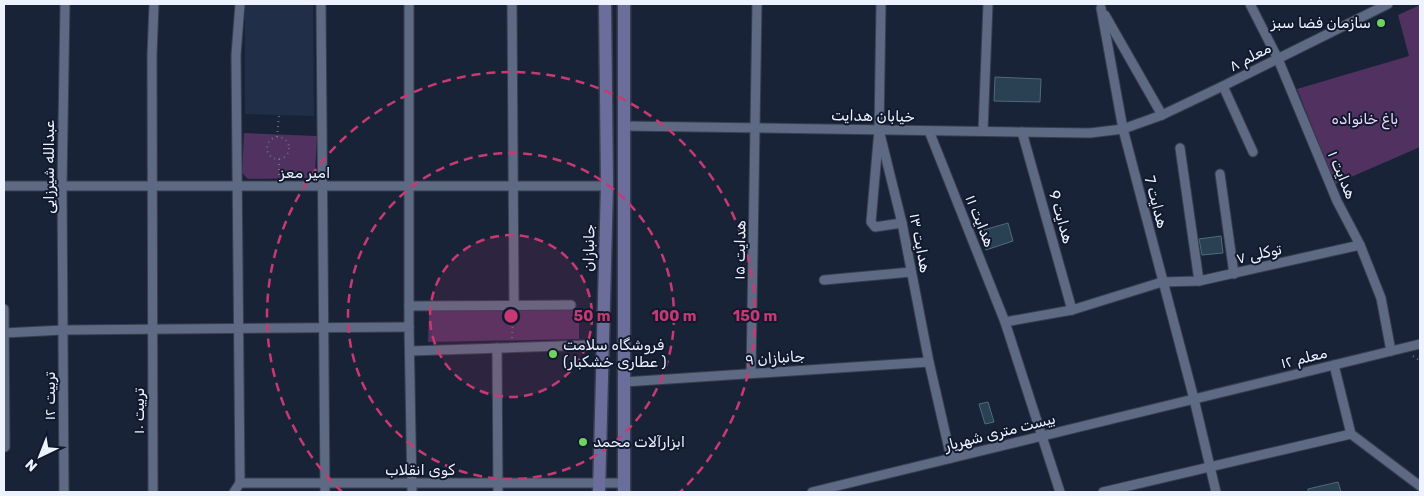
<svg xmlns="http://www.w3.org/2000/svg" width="1424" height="496" font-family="Rubik,'Noto Naskh Arabic',sans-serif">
	<rect width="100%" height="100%" fill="#192338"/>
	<!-- built -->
	<path fill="#212e48" d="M245 4H313L314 116 245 114Z"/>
	<!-- green -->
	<g fill="#50315f">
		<path d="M1420 5V147L1335 184 1297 89 1409 56 1398 15Z"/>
		<path d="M244 133 317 136 315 172 310 178 248 179 242 173Z"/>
		<path d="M579 310V339L428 342 429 311Z"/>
	</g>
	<!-- building -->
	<g fill="#294152" stroke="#506a7c">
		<path d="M995 77 1041 79 1040 102 994 101Z"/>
		<path d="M1008 223 1013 241 986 250 980 231Z"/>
		<path d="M1221 236 1223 253 1202 255 1199 239Z"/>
		<path d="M988 402 994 422 985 424 979 404Z"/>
		<path d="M1338 482 1341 492H1308V489Z"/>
	</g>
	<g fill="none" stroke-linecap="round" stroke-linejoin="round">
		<defs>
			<g id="street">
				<path d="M240 4 236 55 240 483"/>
				<path d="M321 4 325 492"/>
				<path d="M409 4V327L412 492"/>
				<path d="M512 4 514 305"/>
				<path d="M881 4 879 130 871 222 875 227 902 223"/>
				<path d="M1250 4 1278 59 1337 201 1360 245 1381 298 1391 351"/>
				<path d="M1101 8 1123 129 1194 399 1216 492"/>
				<path d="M1105 15 1162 115"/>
				<path d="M1223 86 1253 152"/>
				<path d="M623 126 1090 133 1123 129 1162 115 1223 86 1388 4"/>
				<path d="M879 130 902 223 929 362 951 458"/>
				<path d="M929 131 1005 322 1060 492"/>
				<path d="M983 131 988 4"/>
				<path d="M1022 132 1072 310"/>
				<path d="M1180 148 1199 281"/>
				<path d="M1220 174 1234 274"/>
				<path d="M4 186H607"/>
				<path d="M824 280 911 272"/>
				<path d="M409 306 571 305"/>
				<path d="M4 309 5 447"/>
				<path d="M1005 322 1072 310 1162 282 1199 281 1360 245"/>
				<path d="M4 333 63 330 409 327"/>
				<path d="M497 348 498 492"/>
				<path d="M410 351 588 345"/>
				<path d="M1334 365 1351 434 1420 486"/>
				<path d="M751 373 757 4"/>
				<path d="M624 382 929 362"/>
				<path d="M240 483H624"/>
				<path d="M64 492 62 186 65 4"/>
				<path d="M153 492 152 55 154 4"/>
				<path d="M234 492 240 483"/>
				<path d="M812 492 1420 344"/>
				<path d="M1103 492 1351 434"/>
			</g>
			<g id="secondary">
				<path d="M599 492 607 186 605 4"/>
				<path d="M624 492V4"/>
			</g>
		</defs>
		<!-- street casing -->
		<use href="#street" stroke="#383e4f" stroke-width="11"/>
		<!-- secondary casing -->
		<use href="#secondary" stroke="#383e4f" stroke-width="15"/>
		<!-- path -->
		<g stroke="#687082" stroke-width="2" stroke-dasharray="1 4" stroke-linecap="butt">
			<path d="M277 137 279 115"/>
			<circle cx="278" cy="148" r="11"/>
			<path d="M279 159V177"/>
			<path d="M512 338 513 315"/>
			<path d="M1413 356 1420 361"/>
		</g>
		<!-- street -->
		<use href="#street" stroke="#5e6a83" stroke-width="9"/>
		<!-- secondary -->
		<use href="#secondary" stroke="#6b6e9b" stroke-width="12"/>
	</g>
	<!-- distance rings -->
	<circle cx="511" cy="316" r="81" fill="#c83973" fill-opacity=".12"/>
	<g fill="none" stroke="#c83973" stroke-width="2.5" stroke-dasharray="9 6">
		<circle cx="511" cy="316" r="81"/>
		<circle cx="511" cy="316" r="163"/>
		<path d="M342 492A244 244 0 1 1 680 492"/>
	</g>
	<!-- markers -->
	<g fill="#70d35f" stroke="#10192d" stroke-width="2">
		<circle cx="1381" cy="23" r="5"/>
		<circle cx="553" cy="354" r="5"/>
		<circle cx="583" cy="442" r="5"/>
	</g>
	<g text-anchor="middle" stroke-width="4" stroke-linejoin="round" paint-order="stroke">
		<!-- poi labels -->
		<g font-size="15" fill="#ecf2fe" stroke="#10192d" text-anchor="start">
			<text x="1371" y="28" text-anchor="end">سازمان فضا سبز</text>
			<text x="563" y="350">فروشگاه سلامت<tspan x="563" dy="17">(عطاری خشکبار )</tspan></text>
			<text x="593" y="447">ابزارآلات محمد</text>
		</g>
		<!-- street labels -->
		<g font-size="15" fill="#ecf2fe" stroke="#10192d">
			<text transform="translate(1250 57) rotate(-27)" y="5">معلم ۸</text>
			<text transform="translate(873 116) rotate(1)" y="5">خیابان هدایت</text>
			<text transform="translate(49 167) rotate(-90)" y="5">عبدالله شیرزایی</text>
			<text x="305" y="178">امیر معز</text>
			<text transform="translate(1342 175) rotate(67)" y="5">هدایت ۱</text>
			<text transform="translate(1156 202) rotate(75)" y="5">هدایت 7</text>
			<text transform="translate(1061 217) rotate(74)" y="5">هدایت 9</text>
			<text transform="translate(980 221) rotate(68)" y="5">هدایت ۱۱</text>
			<text transform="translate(920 243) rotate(79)" y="5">هدایت ۱۳</text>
			<text transform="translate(589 248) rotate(-89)" y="5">جانبازان</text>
			<text transform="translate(740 250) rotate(-89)" y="5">هدایت ۱۵</text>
			<text transform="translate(1259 254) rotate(-13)" y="5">توکلی ۷</text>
			<text transform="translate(775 358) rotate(-4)" y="5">جانبازان ۹</text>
			<text transform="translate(1304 358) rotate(-14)" y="5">معلم ۱۲</text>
			<text transform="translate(50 396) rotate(-90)" y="5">تربیت ۱۲</text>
			<text transform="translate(139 411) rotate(-90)" y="5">تربیت ۱۰</text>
			<text transform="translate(1000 432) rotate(-14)" y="5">بیست متری شهریار</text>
			<text x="420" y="475">کوی انقلاب</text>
		</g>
		<!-- park labels -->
		<g font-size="15" fill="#eed5fb" stroke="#10192d">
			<text x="1365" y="124">باغ خانواده</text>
		</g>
	</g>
	<circle cx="511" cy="316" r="8" fill="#c83973" stroke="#10192d" stroke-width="2.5"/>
	<g font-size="15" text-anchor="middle" font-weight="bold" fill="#c83973" stroke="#10192d" stroke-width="4" stroke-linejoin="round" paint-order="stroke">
		<text x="592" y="321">50 m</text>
		<text x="674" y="321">100 m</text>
		<text x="755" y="321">150 m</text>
	</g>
	<!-- border -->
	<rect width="1424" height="496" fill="none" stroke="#ecf2fe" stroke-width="10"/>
	<!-- north arrow -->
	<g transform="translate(40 456) rotate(223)" stroke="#10192d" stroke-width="4" paint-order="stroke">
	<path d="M0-4L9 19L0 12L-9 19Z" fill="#ecf2fe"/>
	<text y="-8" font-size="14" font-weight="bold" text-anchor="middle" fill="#ecf2fe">N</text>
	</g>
</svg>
